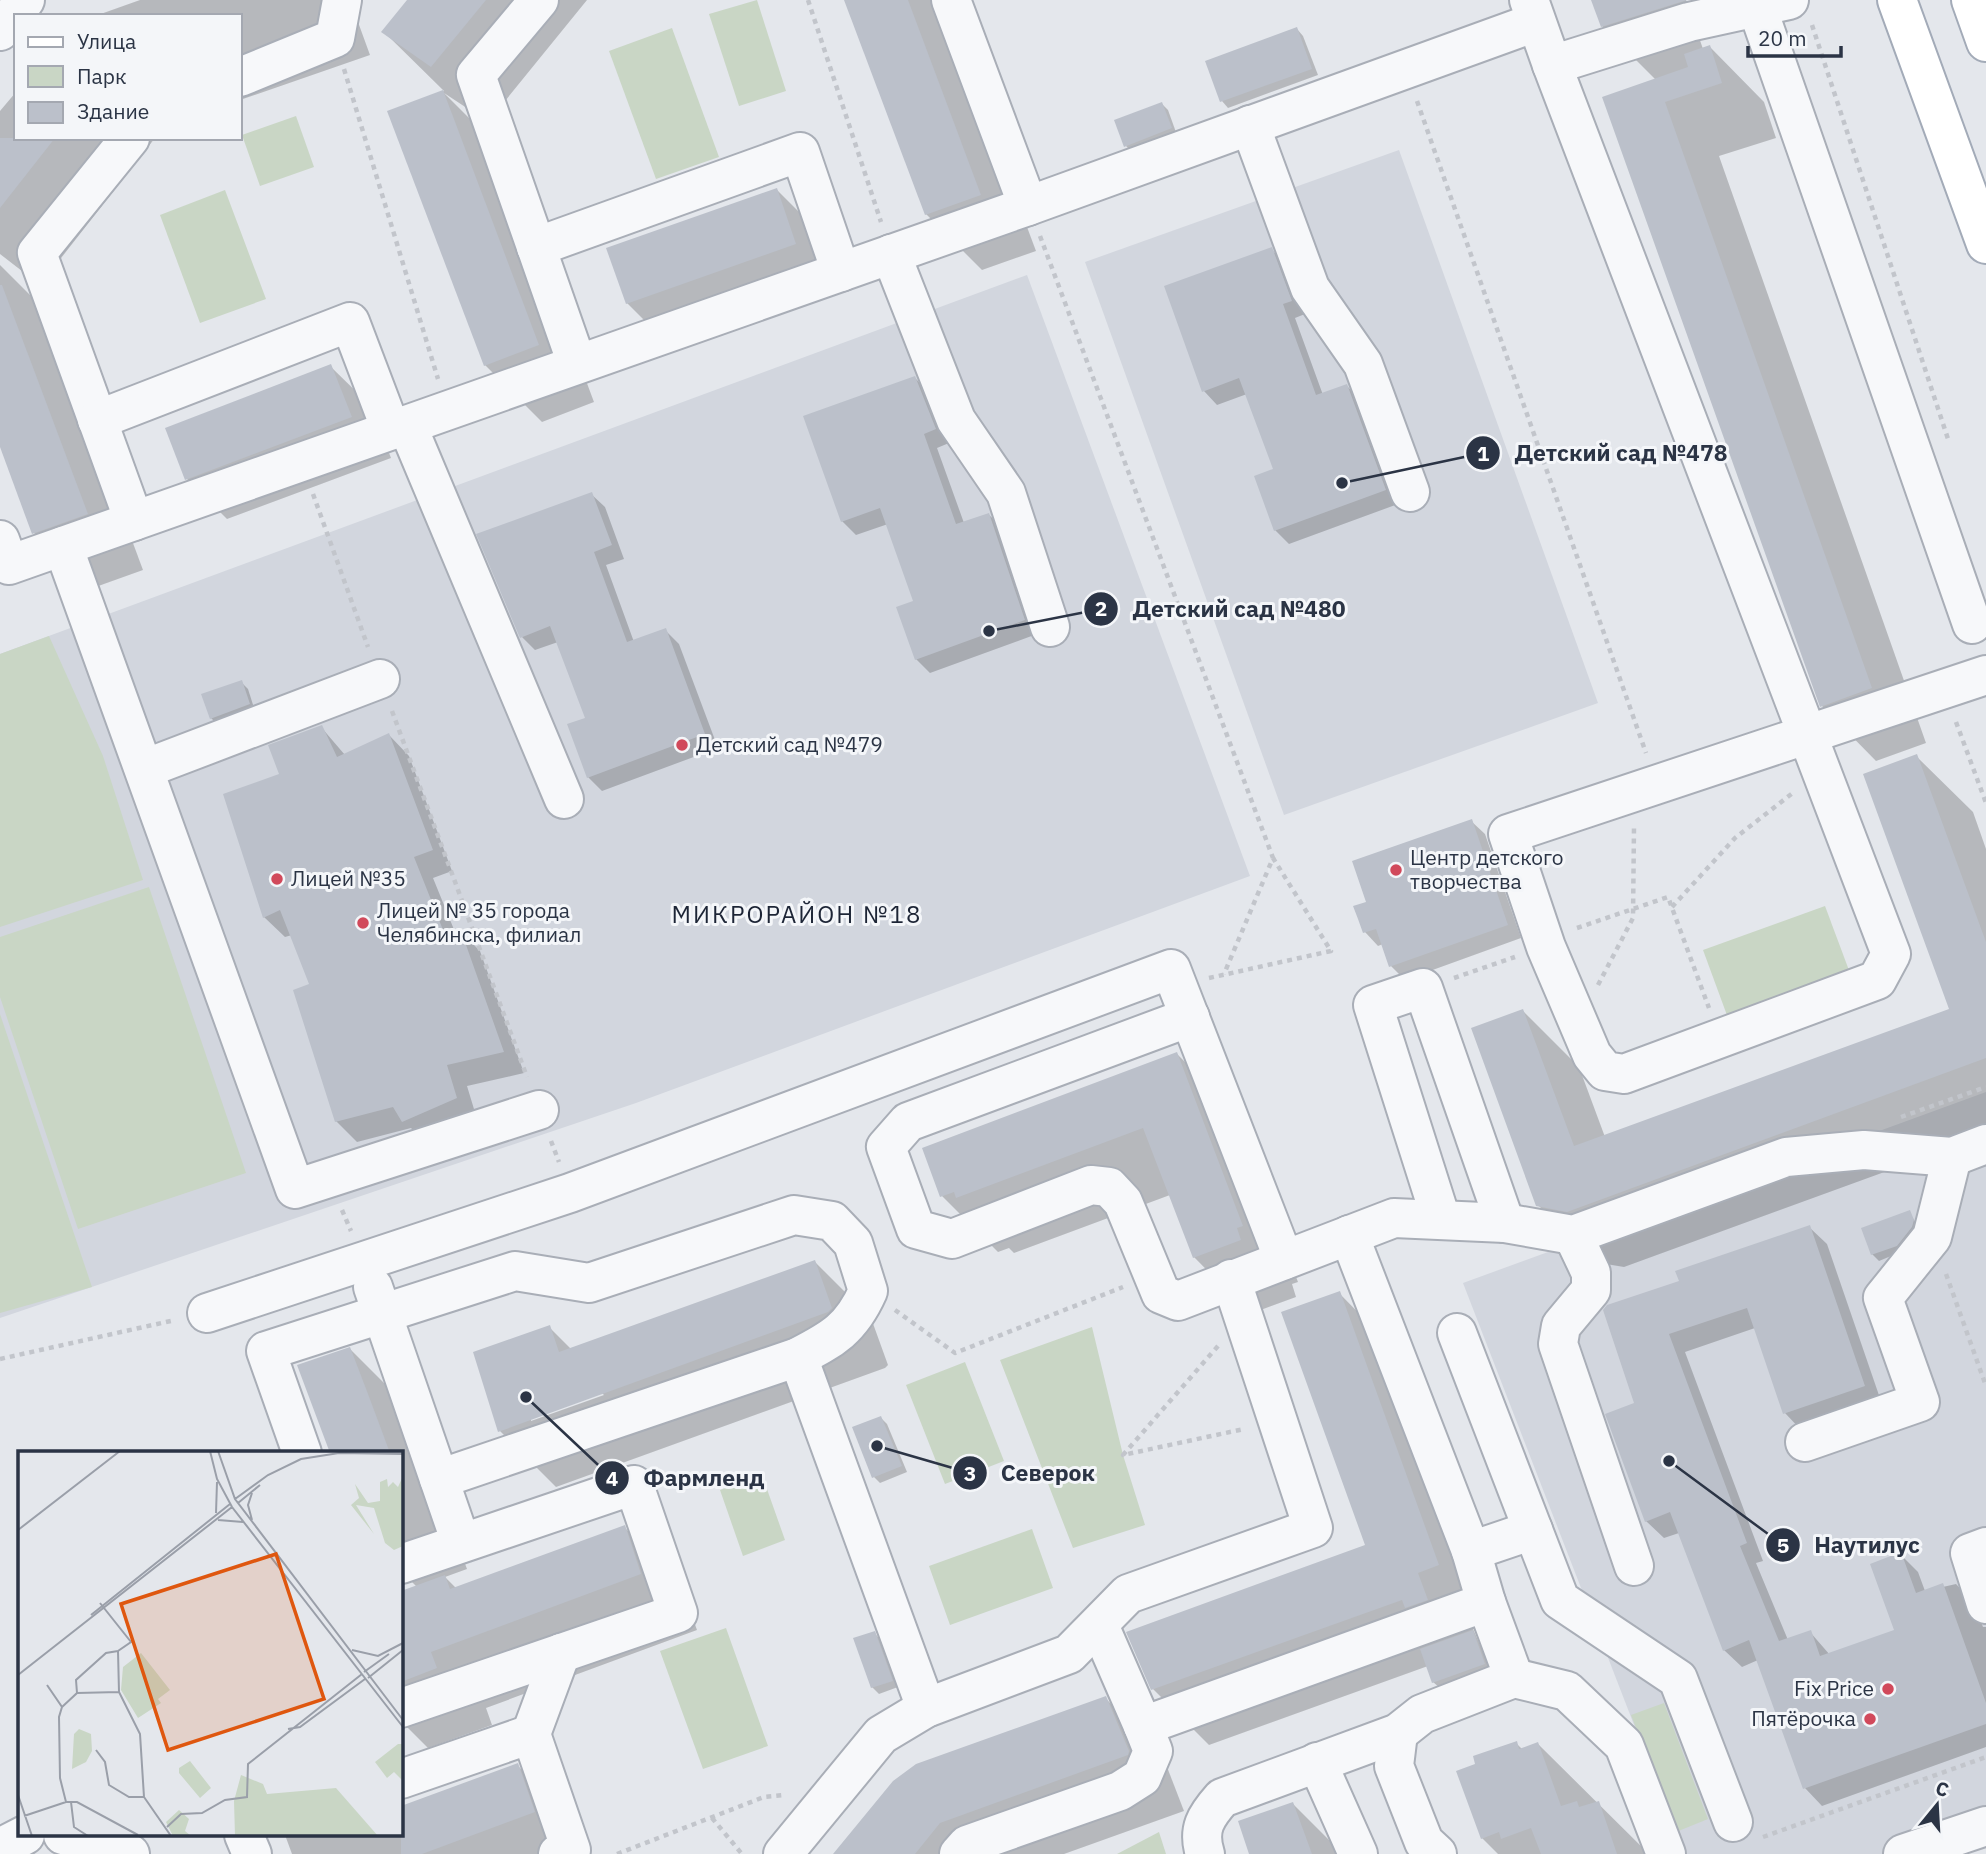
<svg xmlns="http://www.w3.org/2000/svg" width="1986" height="1854" font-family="'IBM Plex Sans',sans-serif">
	<rect width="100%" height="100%" fill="#e4e7ec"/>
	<!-- built -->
	<g fill="#d2d6de">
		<path d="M1399 150 1598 703 1284 815 1085 262Z"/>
		<path d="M1027 275 1250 876 636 1103 0 1318V654Z"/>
		<path d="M1986 1092V1847L1967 1854H1684L1463 1283Z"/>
	</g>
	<!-- green -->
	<g fill="#c9d6c5">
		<path d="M757 0 786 91 739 106 709 14Z"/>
		<path d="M672 28 719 157 656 179 609 51Z"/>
		<path d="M296 116 314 167 260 186 242 135Z"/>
		<path d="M225 190 266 299 200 323 160 215Z"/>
		<path d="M49 636 103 756 143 880 0 927V654Z"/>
		<path d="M149 887 246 1173 78 1229 0 997V937Z"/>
		<path d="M1825 906 1850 973 1728 1018 1703 950Z"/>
		<path d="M0 1014 92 1287 0 1313Z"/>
		<path d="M1092 1327 1123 1455 1145 1525 1073 1548 1000 1360Z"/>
		<path d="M965 1362 1004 1461 945 1484 906 1385Z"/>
		<path d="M762 1475 785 1540 743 1556 720 1490Z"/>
		<path d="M1032 1529 1053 1588 950 1625 929 1566Z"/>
		<path d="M726 1628 768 1746 703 1769 660 1651Z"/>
		<path d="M1664 1703 1708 1819 1676 1832 1631 1715Z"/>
		<path d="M1159 1832 1166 1854H1117Z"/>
	</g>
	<!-- shadow -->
	<g fill="#0003" fill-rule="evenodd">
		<path d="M140 0H350L370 55 240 100V16H95Z"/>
		<path d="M409 0H587L488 122 444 93 499 148 594 402 542 422 485 365 390 112 444 91 384 32Z"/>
		<path d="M846 0H942L1036 251 982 270 926 214Z"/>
		<path d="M1593 0H1686L1703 49 1710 47 1764 102 1776 138 1719 156 1926 743 1876 761 1822 706 1656 80 1602 26Z"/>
		<path d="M1297 29 1303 36 1318 75 1228 108 1222 101 1207 62Z"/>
		<path d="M16 92V138H155L40 285 0 254V111Z"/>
		<path d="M1162 104 1168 110 1177 135 1132 152 1126 146Z"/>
		<path d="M777 190 817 230 836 284 668 344 627 303Z"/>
		<path d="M1271 249 1285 263 1305 314 1295 318 1323 395 1347 386 1360 400 1398 504 1289 544 1275 530V470L1247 394 1217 405 1204 391Z"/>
		<path d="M0 265 47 312 143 570 90 589 34 533 0 442Z"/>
		<path d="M330 366 371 406 391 458 227 519 187 479Z"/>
		<path d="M915 378 928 391 949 443 937 448 964 523 989 515 1003 528 1037 634 930 673 916 659 915 602 888 524 856 535 842 521Z"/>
		<path d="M591 494 605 507 624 559 606 565 634 642 665 630 679 644 718 748 602 791 588 777 587 719 558 642 535 650 522 637Z"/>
		<path d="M241 682 248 689 255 711 217 724 211 718Z"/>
		<path d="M321 727 345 755 389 735 409 756 452 871 433 878 455 932 459 930 480 951 524 1073 467 1086 477 1119 424 1142 411 1128 357 1142 336 1121 312 985 292 935 285 937 264 917 281 776Z"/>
		<path d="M1916 756 1973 812 1986 849V1135L1624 1267 1594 1262 1538 1205 1523 1011 1579 1067 1605 1137 1952 1010Z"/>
		<path d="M1471 821 1485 834 1521 938 1405 980 1391 966 1383 944 1378 946 1365 932Z"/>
		<path d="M1177 1054 1233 1110 1298 1282 1292 1284 1296 1297 1250 1314 1194 1257 1170 1195 1014 1253 1009 1248 998 1252 942 1196Z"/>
		<path d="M1909 1212 1919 1228 1903 1251 1879 1261 1872 1254Z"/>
		<path d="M1809 1227 1827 1244 1882 1404 1802 1431 1785 1413 1755 1328 1685 1352 1763 1561 1756 1563 1788 1640 1810 1632 1830 1655 1896 1631 1900 1554 1918 1572 1925 1591 1956 1584 1973 1602 1983 1627H1986V1747L1822 1806 1805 1788 1758 1660 1742 1667 1724 1650 1679 1533 1664 1538 1646 1521 1636 1404 1681 1282Z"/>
		<path d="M815 1262 871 1318 888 1365 885 1368 556 1487 500 1431 549 1327 572 1350ZM601 1392 604 1395 531 1421V1418Z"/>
		<path d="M1339 1293 1395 1350 1494 1621 1473 1629 1491 1670 1440 1688 1433 1682 1428 1666 1209 1745 1153 1689 1368 1546Z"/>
		<path d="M350 1349 406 1405 467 1569 445 1577 457 1589 624 1527 680 1583 697 1630 486 1708 492 1725 428 1748 401 1721V1593L417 1587 401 1571V1453H332L300 1366Z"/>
		<path d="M881 1418 887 1424 907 1472 880 1483 874 1477Z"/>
		<path d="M874 1633 880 1639 898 1687 879 1694 872 1687Z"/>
		<path d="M1105 1698 1162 1754 1184 1811 1064 1854H836Z"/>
		<path d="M1516 1743 1522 1749 1538 1744 1649 1854H1498L1482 1838 1477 1765Z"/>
		<path d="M517 1765 573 1821 585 1854H292L285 1835H401V1808Z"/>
		<path d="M1293 1804 1343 1854H1251Z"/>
	</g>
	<!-- building -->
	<g fill="#bbc0ca">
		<path d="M407 0H486L431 67 381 32Z"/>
		<path d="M844 0H908L981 195 925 215Z"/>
		<path d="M1591 0H1687L1601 27Z"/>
		<path d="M1297 27 1312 69 1220 102 1205 61Z"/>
		<path d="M1710 45 1722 83 1665 102 1872 688 1820 707 1602 97 1688 67 1684 54Z"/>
		<path d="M443 90 539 345 484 366 387 111Z"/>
		<path d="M1162 102 1172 128 1124 147 1114 120Z"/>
		<path d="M0 138H55L0 208Z"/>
		<path d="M777 188 796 244 626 304 606 248Z"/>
		<path d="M1272 247 1292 301 1283 304 1316 395 1347 384 1386 490 1274 531 1254 476 1273 469 1239 378 1202 392 1164 286Z"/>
		<path d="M0 285H2L88 514 32 534 0 447Z"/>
		<path d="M331 364 352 417 185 480 165 428Z"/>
		<path d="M915 376 936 429 924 434 956 524 989 513 1025 620 915 660 896 607 913 601 880 508 841 522 803 416Z"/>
		<path d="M592 492 612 545 594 552 627 642 666 628 705 734 587 778 567 724 585 718 550 626 520 638 476 534Z"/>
		<path d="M242 680 250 704 210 719 201 694Z"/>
		<path d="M322 725 337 757 389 733 433 850 414 857 445 935 460 928 504 1052 447 1065 457 1098 402 1122 393 1107 335 1122 293 990 309 984 280 910 263 918 223 794 279 774 268 745Z"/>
		<path d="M1917 754 1986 942V1058L1567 1212 1536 1206 1471 1028 1523 1009 1574 1146 1949 1009 1863 774Z"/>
		<path d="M1472 819 1508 925 1389 967 1376 929 1363 933 1358 919 1353 906 1366 902 1352 861Z"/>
		<path d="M1177 1052 1243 1226 1237 1228 1241 1240 1193 1258 1143 1128 956 1198 954 1192 940 1197 922 1148Z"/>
		<path d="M1910 1210 1914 1220 1912 1227 1897 1246 1871 1255 1861 1228Z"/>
		<path d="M1810 1225 1865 1386 1783 1414 1747 1308 1669 1334 1747 1543 1740 1546 1779 1641 1811 1630 1820 1656 1894 1630 1870 1564 1901 1552 1916 1593 1943 1583 1986 1703V1724L1803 1789 1749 1640 1723 1651 1670 1512 1645 1522 1605 1414 1634 1403 1603 1310 1607 1305 1679 1281 1675 1271Z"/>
		<path d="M815 1260 832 1308 828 1312 498 1432 473 1352 550 1325 559 1352Z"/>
		<path d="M1340 1291 1439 1565 1418 1573 1428 1600 1405 1608 1402 1600 1151 1690 1126 1632 1365 1545 1281 1312Z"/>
		<path d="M350 1347 368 1394 390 1453H330L297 1365Z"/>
		<path d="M881 1416 902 1466 872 1478 852 1427Z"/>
		<path d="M625 1525 641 1574 431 1652 437 1668 401 1682V1591L445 1575 450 1589Z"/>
		<path d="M1473 1630 1485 1664 1432 1683 1420 1649Z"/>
		<path d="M875 1631 893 1681 871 1688 853 1638Z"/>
		<path d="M1106 1696 1129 1751 1128 1755 940 1823 915 1854H833L893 1781 916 1764Z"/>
		<path d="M1517 1741 1519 1749 1538 1742 1561 1806 1577 1801 1579 1807 1599 1801 1617 1854H1541L1531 1828 1501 1839 1499 1832 1481 1839 1456 1771 1475 1764 1473 1756Z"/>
		<path d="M518 1763 535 1812 422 1854H401V1806Z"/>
		<path d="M1293 1802 1312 1854H1249L1238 1821Z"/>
	</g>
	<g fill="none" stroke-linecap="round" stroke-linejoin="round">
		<defs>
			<g id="minor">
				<path d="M539 0 476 75 577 364"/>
				<path d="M951 0 1028 206"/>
				<path d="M1529 0 1552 65 1891 954 1877 980 1624 1074 1605 1071 1592 1055 1546 947 1508 834 1986 675"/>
				<path d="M1757 7 1972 624"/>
				<path d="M0 31 25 0"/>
				<path d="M1552 65 1689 22 1789 0"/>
				<path d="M240 77 335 38 342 0"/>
				<path d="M1250 125 1310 288 1363 364 1410 492"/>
				<path d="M130 138 37 253 134 521"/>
				<path d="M536 247 800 152 841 272"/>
				<path d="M891 254 956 420 1006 493 1050 627"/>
				<path d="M97 420 350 322 391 430"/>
				<path d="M407 425 564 799"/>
				<path d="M0 540 9 565 1028 206 1536 22"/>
				<path d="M63 546 295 1189 539 1110"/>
				<path d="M144 769 380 679"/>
				<path d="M1190 1017 908 1122 886 1147 916 1229 952 1239 1091 1185 1109 1187 1123 1202 1161 1294 1178 1301 1394 1218 1505 1223 1573 1235 1786 1157 1864 1150 1952 1157 1986 1144"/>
				<path d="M1441 1219 1373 1005 1423 988 1505 1223"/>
				<path d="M1573 1235 1591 1273V1290L1561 1326 1558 1344 1634 1566"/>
				<path d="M373 1287 461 1543"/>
				<path d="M207 1313 570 1193 1171 969 1284 1260"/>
				<path d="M1457 1333 1560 1600 1678 1679 1733 1822"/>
				<path d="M798 1357 926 1708"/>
				<path d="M1805 1442 1920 1402 1883 1298 1932 1237 1952 1157"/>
				<path d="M302 1453 266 1351 515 1271 589 1283 794 1215 832 1221 853 1243 868 1291C851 1329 833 1339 798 1357L439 1479"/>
				<path d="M1986 1547 1970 1553 1986 1604"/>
				<path d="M1471 1551 1533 1530"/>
				<path d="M401 1564 634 1485 678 1613 401 1708"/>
				<path d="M1099 1625 1143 1726"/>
				<path d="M1514 1678 1567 1691 1624 1745 1666 1854"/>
				<path d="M1398 1733 1394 1766 1424 1842 1437 1854"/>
				<path d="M531 1734 561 1653"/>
				<path d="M1317 1762 1358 1854"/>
				<path d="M401 1779 531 1734 571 1850 558 1854"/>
				<path d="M63 1835 130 1854"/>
				<path d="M244 1835 252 1854"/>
				<path d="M0 1848 25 1835"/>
				<path d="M783 1854 881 1735 926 1708 1069 1654 1128 1594 1313 1528 1231 1279"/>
				<path d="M959 1854 967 1845 1120 1791 1142 1777 1153 1751 1143 1726 1486 1602 1471 1551 1349 1235"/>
				<path d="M1205 1854C1197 1829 1206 1816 1222 1798L1398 1733 1422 1714 1514 1678 1486 1602"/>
				<path d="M1903 1854 1986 1826"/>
			</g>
			<g id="major">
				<path d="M1897 0 1986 244"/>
				<path d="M1971 0 1986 42"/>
			</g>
		</defs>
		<!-- minor casing -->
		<use href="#minor" stroke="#a9aeb7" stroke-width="42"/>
		<!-- major casing -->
		<use href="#major" stroke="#a3abb8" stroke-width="42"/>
		<!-- path -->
		<g stroke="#c2c5cb" stroke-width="4.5" stroke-dasharray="5 5" stroke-linecap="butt">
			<path d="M808 0 881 222"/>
			<path d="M1812 25 1949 442"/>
			<path d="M344 69 438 379"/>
			<path d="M1417 101 1646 753"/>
			<path d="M1040 236 1273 858 1224 974"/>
			<path d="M313 494 368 647"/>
			<path d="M392 711 527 1077"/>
			<path d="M1956 722 1986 803"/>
			<path d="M1672 907 1735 838 1794 792"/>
			<path d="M1577 928 1668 897 1709 1008"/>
			<path d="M1209 978 1331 951 1273 858"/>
			<path d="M1454 978 1515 957"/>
			<path d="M1598 985 1633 918 1634 827"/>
			<path d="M1901 1117 1986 1087"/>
			<path d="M551 1141 559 1162"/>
			<path d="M342 1210 351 1231"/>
			<path d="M1946 1274 1986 1386"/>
			<path d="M895 1310 955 1353 1123 1287"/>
			<path d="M1218 1346 1123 1455 1244 1429"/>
			<path d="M0 1359 175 1320"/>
			<path d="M712 1818 742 1854"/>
			<path d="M1763 1837 1986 1757"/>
			<path d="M617 1854 764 1797 785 1795"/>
		</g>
		<!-- minor -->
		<use href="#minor" stroke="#f7f8fa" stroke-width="38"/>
		<!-- major -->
		<use href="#major" stroke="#fff" stroke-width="38"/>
	</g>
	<!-- markers -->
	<g fill="#d1495b" stroke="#f4f6f9" stroke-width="2.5">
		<circle cx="682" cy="745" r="7"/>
		<circle cx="1396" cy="870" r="7"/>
		<circle cx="277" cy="879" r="7"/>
		<circle cx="363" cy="923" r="7"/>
		<circle cx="1888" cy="1689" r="7"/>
		<circle cx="1870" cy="1719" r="7"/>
	</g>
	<g text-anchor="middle" stroke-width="6" stroke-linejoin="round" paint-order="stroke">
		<!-- poi labels -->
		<g font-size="21" fill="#2b3445" stroke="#f4f6f9" text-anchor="start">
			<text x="696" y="752">Детский сад №479</text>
			<text x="1410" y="865">Центр детского<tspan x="1410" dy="24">творчества</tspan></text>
			<text x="291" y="886">Лицей №35</text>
			<text x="377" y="918">Лицей № 35 города<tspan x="377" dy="24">Челябинска, филиал</tspan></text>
			<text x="1874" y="1696" text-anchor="end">Fix Price</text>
			<text x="1856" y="1726" text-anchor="end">Пятёрочка</text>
		</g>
		<!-- quarter labels -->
		<g font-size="24" letter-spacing="2" fill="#1d2536" stroke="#f4f6f9">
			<text x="797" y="923">МИКРОРАЙОН №18</text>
		</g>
	</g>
	<!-- overview -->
	<g transform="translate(18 1451)">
		<rect width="385" height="385" fill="#e4e7ec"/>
		<path d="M385 25V95L376 99 367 92 356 57 338 54 356 83 333 54 341 47 337 33 350 52 362 50V31L369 28 370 36 375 31 380 36ZM123 202 152 239 140 248 143 252 120 267 103 239 105 216ZM61 278 73 283 74 300 68 311 54 318 56 283ZM380 293H385V330L376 321 369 327 357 311ZM172 310 193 337 182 347 161 322V317ZM223 324 245 333 249 343 318 337 360 385H217L216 350ZM161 359 171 368 167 380 173 385H155L148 371Z" fill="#c9d6c5"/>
		<path fill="none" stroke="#9a9fa9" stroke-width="2" d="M192 0 199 28 214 56 385 276M200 0 217 48 385 269M234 42 230 54 234 69M217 48 250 24 283 8 321 2 385 3M220 52 242 34M198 62 199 31M200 69 225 71M0 79 102 0M82 152 113 191 100 200 101 241 122 283 126 346 153 385M73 164 212 53M334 199 360 205 385 192M346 221 371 203M0 224 214 56M350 227 385 199M29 234 44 256 41 266 42 327 48 351H59L120 384M59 242 101 241M44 256 59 242 58 229 88 202 100 200M270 278 282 276 347 228M78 299 87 311 91 334 111 346H126M0 344 14 385M53 351 56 376 70 385M6 365 48 351M149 376 163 363 184 362 207 349 229 346 230 313 344 223"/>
		<path fill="#df570f" fill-opacity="0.15" stroke="#df570f" stroke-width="3.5" d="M258 103 306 248 150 299 103 153Z"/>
		<rect width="385" height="385" fill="none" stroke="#2b3445" stroke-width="3.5"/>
	</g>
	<!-- callouts -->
	<path fill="none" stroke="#2b3445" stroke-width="2.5" d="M1342 483L1483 453M989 631L1101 609M877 1446L970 1473M526 1397L612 1478M1669 1461L1783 1545"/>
	<g fill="#2b3445" stroke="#f4f6f9" stroke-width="2.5">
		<circle cx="1342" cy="483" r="7"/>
		<circle cx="989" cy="631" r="7"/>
		<circle cx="877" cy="1446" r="7"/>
		<circle cx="526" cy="1397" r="7"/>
		<circle cx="1669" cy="1461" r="7"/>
		<circle cx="1483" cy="453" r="18"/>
		<circle cx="1101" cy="609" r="18"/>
		<circle cx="970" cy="1473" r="18"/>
		<circle cx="612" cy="1478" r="18"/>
		<circle cx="1783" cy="1545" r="18"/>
	</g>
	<g font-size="21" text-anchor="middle" font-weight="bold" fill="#fff">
		<text x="1483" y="461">1</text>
		<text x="1101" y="616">2</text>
		<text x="970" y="1481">3</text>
		<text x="612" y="1486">4</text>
		<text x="1783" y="1553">5</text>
	</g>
	<g font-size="23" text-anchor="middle" font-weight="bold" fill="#2b3445" stroke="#f4f6f9" stroke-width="6" stroke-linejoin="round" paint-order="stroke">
		<text x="1621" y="461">Детский сад №478</text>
		<text x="1239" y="617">Детский сад №480</text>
		<text x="1048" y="1481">Северок</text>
		<text x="704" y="1486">Фармленд</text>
		<text x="1867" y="1553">Наутилус</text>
	</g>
	<!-- legend -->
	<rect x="14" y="14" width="228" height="126" fill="#f4f6f9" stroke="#a4a8b1" stroke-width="2"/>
	<rect x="28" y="37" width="35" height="10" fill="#ffffff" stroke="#a4a8b1" stroke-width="2"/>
	<text x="77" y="49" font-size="21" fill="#2b3445">Улица</text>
	<rect x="28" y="66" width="35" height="21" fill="#c9d6c5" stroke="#a4a8b1" stroke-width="2"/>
	<text x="77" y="84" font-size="21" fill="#2b3445">Парк</text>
	<rect x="28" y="102" width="35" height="21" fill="#bbc0ca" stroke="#a4a8b1" stroke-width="2"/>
	<text x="77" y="119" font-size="21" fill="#2b3445">Здание</text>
	<!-- north arrow -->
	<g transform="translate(1937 1805) rotate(18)" stroke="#f4f6f9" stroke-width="5" paint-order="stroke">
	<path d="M0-5L12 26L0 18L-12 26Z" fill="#2b3445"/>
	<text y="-10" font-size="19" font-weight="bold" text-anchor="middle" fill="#2b3445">С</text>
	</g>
	<!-- scale -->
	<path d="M1748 46v10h93v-10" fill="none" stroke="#2b3445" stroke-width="3.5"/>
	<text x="1758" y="46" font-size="21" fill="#2b3445" stroke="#f4f6f9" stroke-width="5" paint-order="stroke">20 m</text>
</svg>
